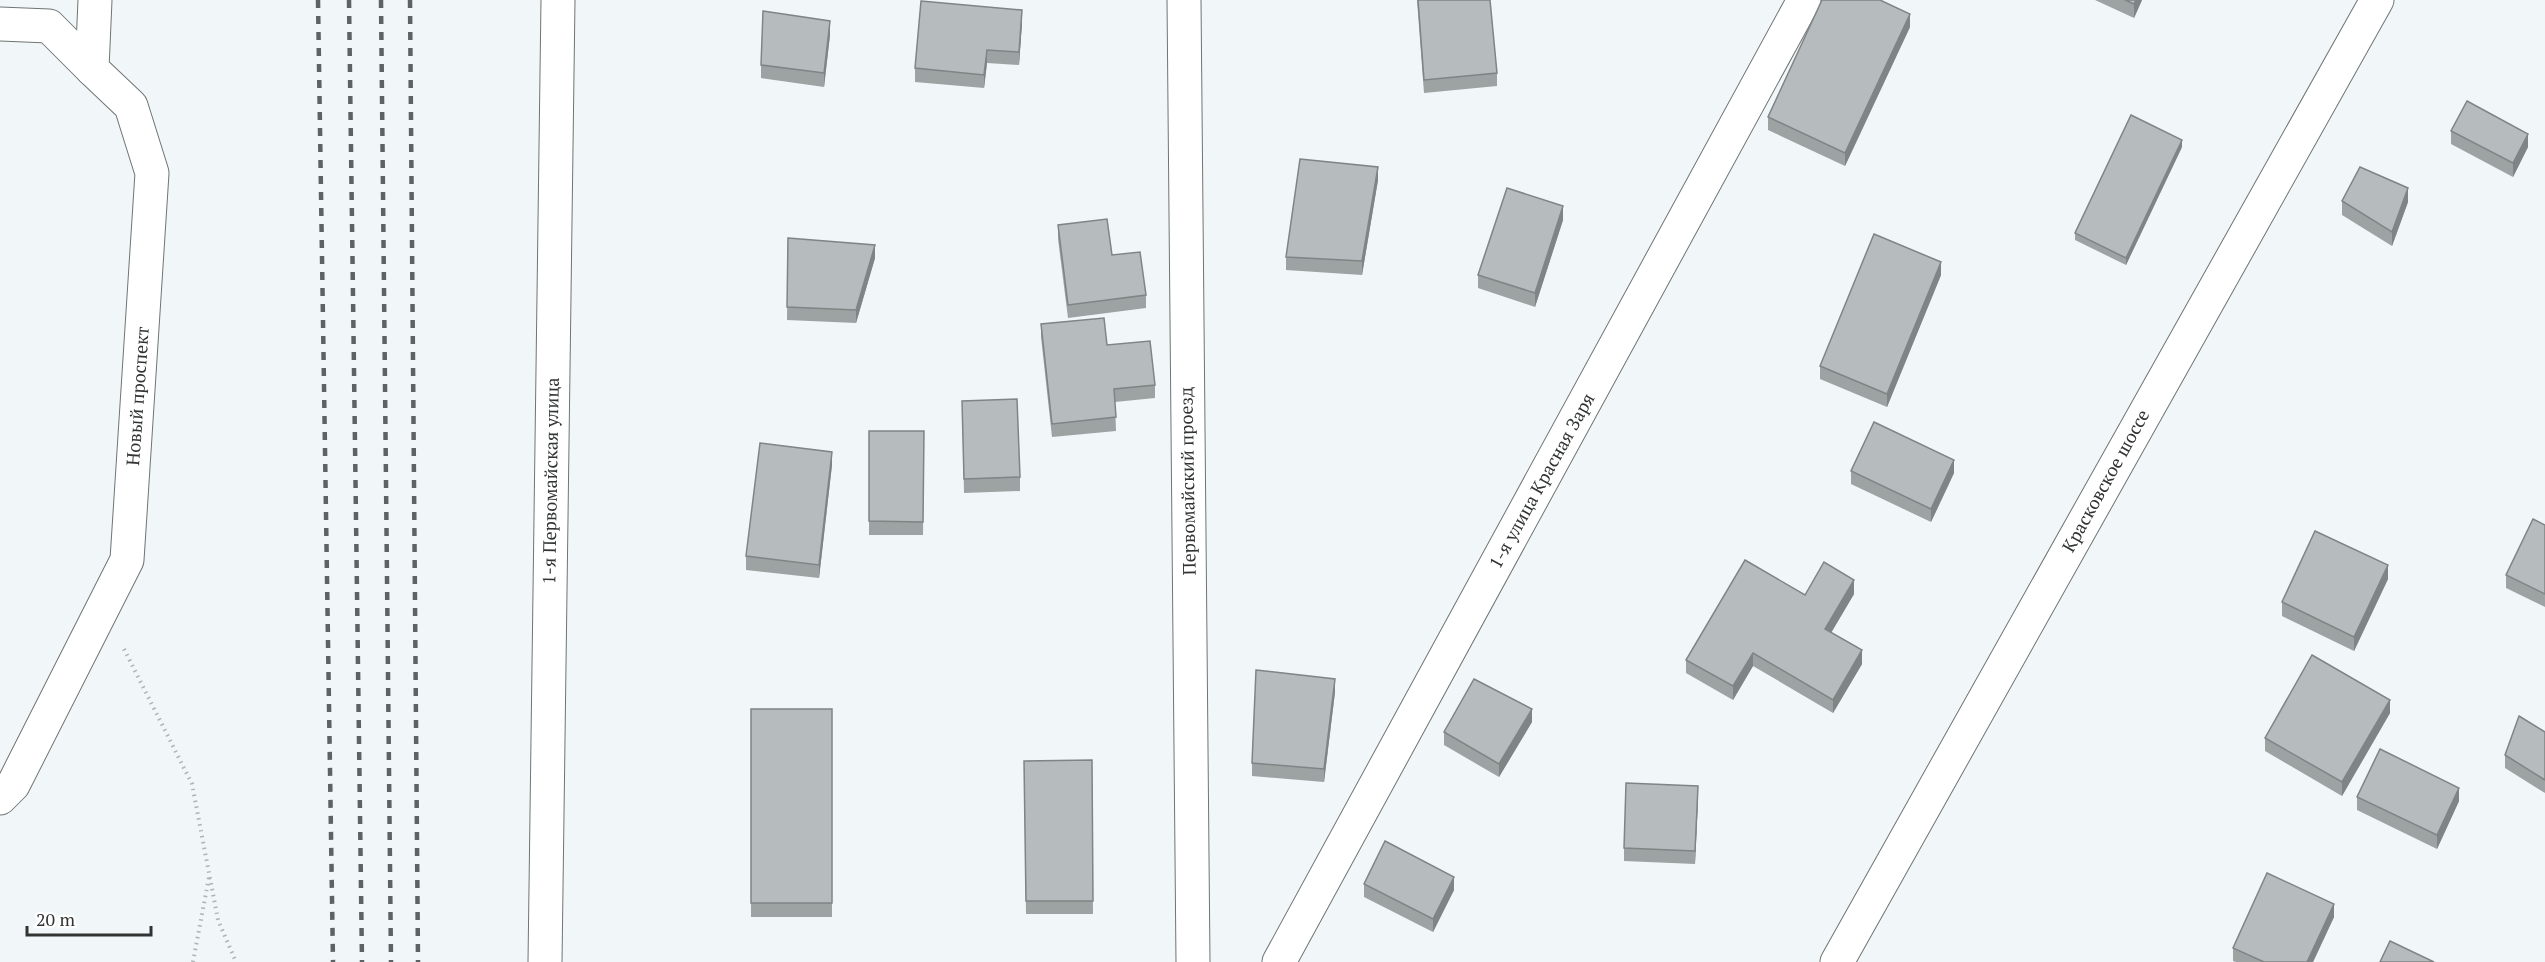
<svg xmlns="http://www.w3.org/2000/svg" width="2545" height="962" font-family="'PT Serif',serif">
	<rect width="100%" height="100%" fill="#f1f7f8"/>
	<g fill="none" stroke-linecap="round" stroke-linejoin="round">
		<defs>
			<g id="minor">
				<path d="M1184 0 1193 962"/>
				<path d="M0 24 49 26 92 69"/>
				<path d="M0 798 13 785 127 560 152 173 131 106 92 69 95 0"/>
				<path d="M545 962 558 0"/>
				<path d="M1279 962 1804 0"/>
			</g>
			<path id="secondary" d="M1837 962 2377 0"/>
		</defs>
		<!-- minor casing -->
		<use href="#minor" stroke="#6f7474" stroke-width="35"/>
		<!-- secondary casing -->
		<use href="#secondary" stroke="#6f7474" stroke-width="35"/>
		<!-- path -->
		<g stroke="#aeb3b4" stroke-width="4" stroke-dasharray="1.5 4.5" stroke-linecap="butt">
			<path d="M124 649 192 784 218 920 236 962"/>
			<path d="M193 962 209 877"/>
		</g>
		<!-- minor -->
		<use href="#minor" stroke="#fff" stroke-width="33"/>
		<!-- secondary -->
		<use href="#secondary" stroke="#fff" stroke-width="33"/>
		<!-- rail -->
		<g stroke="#5f6263" stroke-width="4.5" stroke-dasharray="8 8" stroke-linecap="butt">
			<path d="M318 0 333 962"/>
			<path d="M349 0 362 962"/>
			<path d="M381 0 391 962"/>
			<path d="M410 0 418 962"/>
		</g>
	</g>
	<!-- wall -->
	<g fill="#9da2a3">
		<path d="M1417 0H1490L1497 73V86L1424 93Z"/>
		<path d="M2095 0H2142L2134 18Z"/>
		<path d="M1022 23 1019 65 987 63 984 88 915 82V68Z"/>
		<path d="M1910 27 1845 166 1768 130V117Z"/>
		<path d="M830 35 824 87 761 78V65Z"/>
		<path d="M2451 131 2528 147 2513 177 2451 144Z"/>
		<path d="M2182 147 2126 265 2075 240V233Z"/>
		<path d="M1378 180 1362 275 1286 270V257Z"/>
		<path d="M2342 201 2408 202 2392 246 2342 215Z"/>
		<path d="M1563 220 1535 307 1478 288V275Z"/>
		<path d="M1058 225 1146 295V308L1068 318 1058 239Z"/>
		<path d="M788 238 875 258 856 323 787 320Z"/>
		<path d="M1941 275 1887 407 1820 379V366Z"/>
		<path d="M1041 324 1107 345 1155 385V398L1115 402 1116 431 1052 437 1041 337Z"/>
		<path d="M962 401 1020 477V491L964 493Z"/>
		<path d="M869 431H924L923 535H869Z"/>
		<path d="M832 465 819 578 746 570V556Z"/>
		<path d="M1851 471 1954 473 1931 522 1851 484Z"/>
		<path d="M2545 525V607L2506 588V575Z"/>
		<path d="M2388 579 2354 651 2282 616V602Z"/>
		<path d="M1854 594 1831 633 1862 664 1833 713 1753 666 1733 700 1686 673V660L1805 595Z"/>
		<path d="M1335 692 1324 782 1252 776V763Z"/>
		<rect x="751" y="709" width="81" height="208"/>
		<path d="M2390 713 2342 796 2265 751V738Z"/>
		<path d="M1532 722 1499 777 1444 745V732Z"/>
		<path d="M2545 732V793L2505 768V755Z"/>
		<path d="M1092 760 1093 914H1026L1024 761Z"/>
		<path d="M2357 797 2459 801 2437 849 2357 810Z"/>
		<path d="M1698 799 1695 864 1624 861V848Z"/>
		<path d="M1364 884 1454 890 1433 932 1364 897Z"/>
		<path d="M2334 917 2313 962H2236L2233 961V948Z"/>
	</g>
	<!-- shaded-wall -->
	<g fill="#7f8484">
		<path d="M2136 0H2142L2134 18V4Z"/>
		<path d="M1022 10V23L1019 65V52Z"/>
		<path d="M1910 14V27L1845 166V153Z"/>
		<path d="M830 21V35L824 87V73Z"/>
		<path d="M987 50V63L984 88V75Z"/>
		<path d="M2528 134V147L2513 177V163Z"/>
		<path d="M2182 140V147L2126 265V258Z"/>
		<path d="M1378 167V180L1362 275V261Z"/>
		<path d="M2408 188V202L2392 246V232Z"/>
		<path d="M1563 206V220L1535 307V293Z"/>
		<path d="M875 245V258L856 323V310Z"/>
		<path d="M1941 262V275L1887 407V394Z"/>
		<path d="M832 452V465L819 578V565Z"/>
		<path d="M1954 460V473L1931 522V509Z"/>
		<path d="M2388 565V579L2354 651V637Z"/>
		<path d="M1854 580V594L1825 643V629Z"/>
		<path d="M1862 650V664L1833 713V700Z"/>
		<path d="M1753 653V666L1733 700V686Z"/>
		<path d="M1335 679V692L1324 782V769Z"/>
		<path d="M2390 700V713L2342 796V782Z"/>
		<path d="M1532 709V722L1499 777V764Z"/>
		<path d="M1698 786V799L1695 864V851Z"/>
		<path d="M2459 788V801L2437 849V835Z"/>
		<path d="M1454 877V890L1433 932V919Z"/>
		<path d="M2334 904V917L2313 962H2307Z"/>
	</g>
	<!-- building -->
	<g fill="#b6bcbd" stroke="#7f8484" stroke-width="1.5">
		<path d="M1418 0H1490L1497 73 1424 80Z"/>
		<path d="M1822 0H1880L1910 14 1845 153 1768 117Z"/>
		<path d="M2125 0H2136L2134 4Z"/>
		<path d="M921 1 1022 10 1019 52 987 50 984 75 915 68Z"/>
		<path d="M763 11 830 21 824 73 761 65Z"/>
		<path d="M2467 101 2528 134 2513 163 2451 131Z"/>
		<path d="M2131 115 2182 140 2126 258 2075 233Z"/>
		<path d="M1300 159 1378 167 1362 261 1286 257Z"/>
		<path d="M2360 167 2408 188 2392 232 2342 201Z"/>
		<path d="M1507 188 1563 206 1535 293 1478 275Z"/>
		<path d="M1107 219 1112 255 1140 252 1146 295 1068 305 1058 225Z"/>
		<path d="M1874 234 1941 262 1887 394 1820 366Z"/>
		<path d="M788 238 875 245 856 310 787 307Z"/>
		<path d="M1104 318 1107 345 1150 341 1155 385 1114 389 1116 417 1052 424 1041 324Z"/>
		<path d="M1017 399 1020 477 964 479 962 401Z"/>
		<path d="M1874 422 1954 460 1931 509 1851 471Z"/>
		<path d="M869 431H924L923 522 869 521Z"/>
		<path d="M760 443 832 452 819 565 746 556Z"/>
		<path d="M2533 519 2545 525V594L2506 575Z"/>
		<path d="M2315 531 2388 565 2354 637 2282 602Z"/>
		<path d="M1745 560 1805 595 1824 562 1854 580 1825 629 1862 650 1833 700 1753 653 1733 686 1686 660Z"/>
		<path d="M2312 655 2390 700 2342 782 2265 738Z"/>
		<path d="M1256 670 1335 679 1324 769 1252 763Z"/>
		<path d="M1474 679 1532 709 1499 764 1444 732Z"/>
		<rect x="751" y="709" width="81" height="194"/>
		<path d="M2519 716 2545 732V780L2505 755Z"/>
		<path d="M2380 749 2459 788 2437 835 2357 797Z"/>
		<path d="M1092 760 1093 901H1026L1024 761Z"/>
		<path d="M1626 783 1698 786 1695 851 1624 848Z"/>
		<path d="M1385 841 1454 877 1433 919 1364 884Z"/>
		<path d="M2267 873 2334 904 2307 962H2264L2233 948Z"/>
		<path d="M2390 941 2434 962H2380Z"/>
	</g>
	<g text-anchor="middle" stroke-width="6" stroke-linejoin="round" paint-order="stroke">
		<!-- street labels -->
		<g font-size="18" fill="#323434" stroke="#fff">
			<text transform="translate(138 396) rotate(-86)" y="6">Новый проспект</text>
			<text transform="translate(551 481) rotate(-89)" y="6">1-я Первомайская улица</text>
			<text transform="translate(1188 481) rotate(-91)" y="6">Первомайский проезд</text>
			<text transform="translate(1542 481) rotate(-61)" y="6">1-я улица Красная Заря</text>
			<text transform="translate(2106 481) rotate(-61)" y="6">Красковское шоссе</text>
		</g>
	</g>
	<!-- scale -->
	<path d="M27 926v9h124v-9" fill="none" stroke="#323434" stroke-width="3"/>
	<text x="36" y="926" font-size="18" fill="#323434" stroke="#ffffff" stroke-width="4.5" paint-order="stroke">20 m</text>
</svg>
